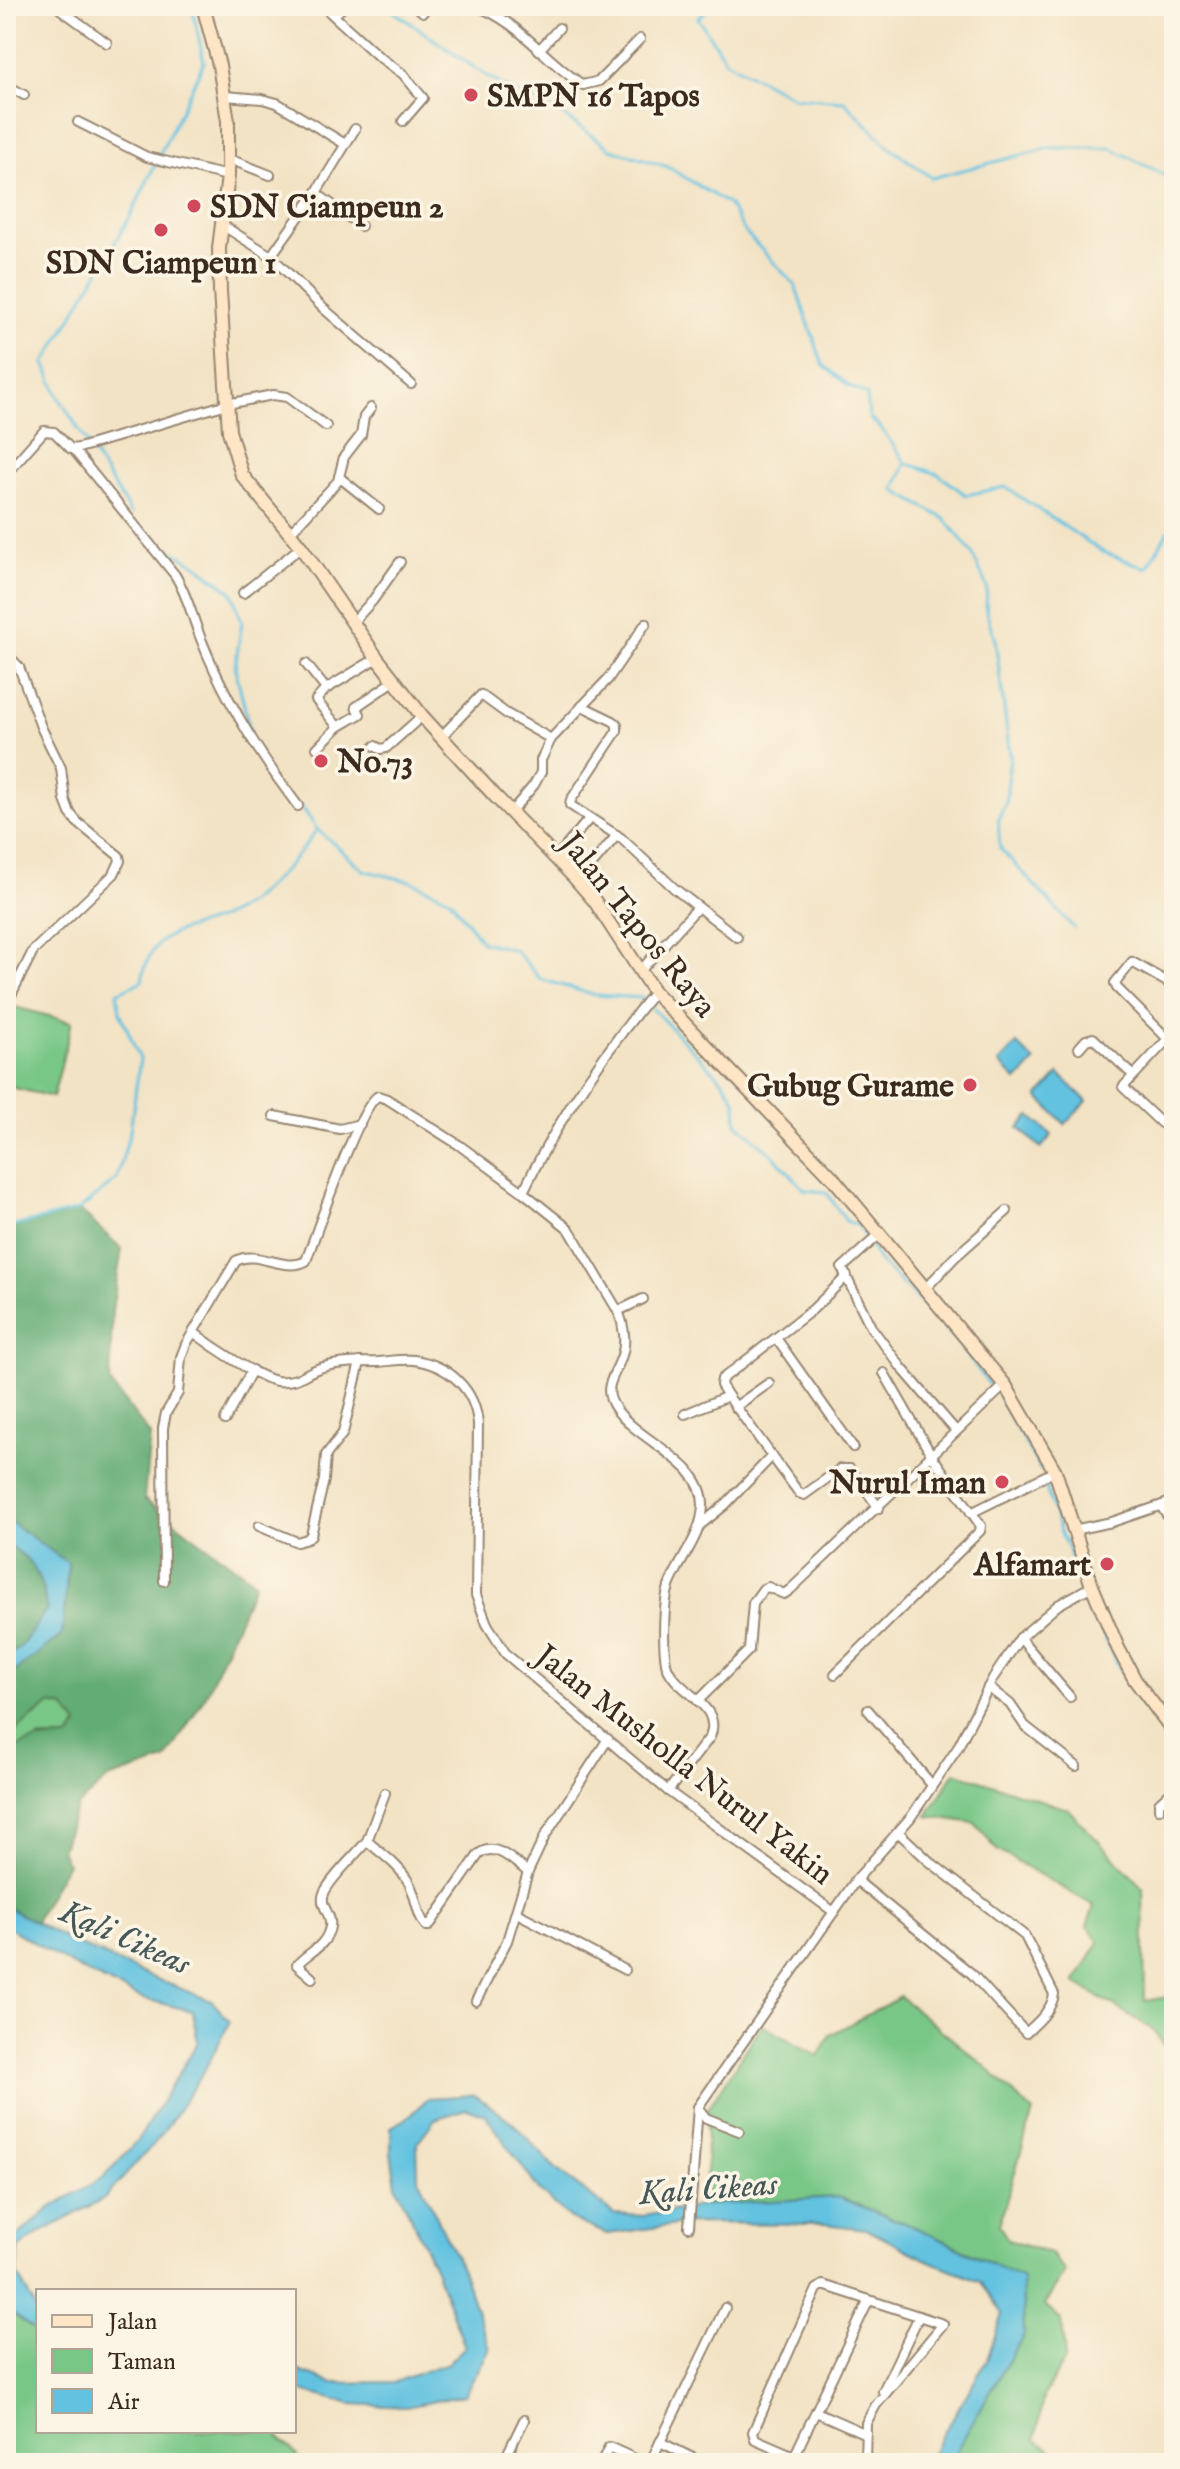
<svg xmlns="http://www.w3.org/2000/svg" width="1180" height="2469" font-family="'IM FELL English',serif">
	<rect width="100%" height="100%" fill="#fcf5e5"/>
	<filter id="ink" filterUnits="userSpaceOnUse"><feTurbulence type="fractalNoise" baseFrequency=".0125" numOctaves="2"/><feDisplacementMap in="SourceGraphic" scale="16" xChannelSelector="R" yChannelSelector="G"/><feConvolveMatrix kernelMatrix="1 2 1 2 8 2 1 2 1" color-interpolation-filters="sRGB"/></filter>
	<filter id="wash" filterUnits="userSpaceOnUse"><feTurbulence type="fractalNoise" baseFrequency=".006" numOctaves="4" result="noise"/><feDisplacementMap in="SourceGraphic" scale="32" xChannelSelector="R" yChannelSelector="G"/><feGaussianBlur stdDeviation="1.8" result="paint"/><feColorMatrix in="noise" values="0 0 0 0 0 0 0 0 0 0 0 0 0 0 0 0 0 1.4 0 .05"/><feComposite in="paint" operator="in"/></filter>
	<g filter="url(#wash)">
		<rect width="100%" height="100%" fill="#f3e3c5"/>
		<!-- green -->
		<g fill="#79c787" stroke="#5a7852" stroke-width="2">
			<path d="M11 1006 72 1022 53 1097 6 1086V1026Z"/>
			<path d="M50 1704 64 1707 78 1724 69 1738H41L6 1757V1738Z"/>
			<path d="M955 1772 1068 1809 1143 1888 1145 2001 1174 1996V2058L1151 2028 1075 1983 1099 1942 1087 1926 1094 1906 997 1850 975 1823 927 1816Z"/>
			<path d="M900 1997 983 2064 1033 2112 999 2225 1008 2240 1051 2254 1065 2272 1044 2305 1062 2321 1065 2359 1043 2397 1036 2440 1070 2463H949L1024 2334 992 2263 919 2229 838 2197 706 2205 707 2110 762 2025 818 2056 830 2035Z"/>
			<path d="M6 2294 12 2313 38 2333V2431H273L304 2463H6Z"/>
		</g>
		<!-- forest -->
		<g fill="#62ac74" stroke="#4e6b49" stroke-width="2">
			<path d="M79 1210 122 1249 112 1310 110 1383 150 1435 144 1499 255 1582 206 1695 166 1760 108 1779 77 1806 61 1850 67 1863 35 1922 6 1907V1757C22 1739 47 1738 69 1738L78 1725 64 1707 50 1704 6 1738V1678L62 1635 68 1564 6 1519V1374L12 1361 6 1354V1228Z"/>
			<path d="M6 1544C35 1559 42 1579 47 1609L21 1647 6 1657Z"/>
		</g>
		<!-- water -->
		<g fill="#62c2e0" stroke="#4e767f" stroke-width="2">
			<path d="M1017 1044 1035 1062 1017 1081 999 1063Z"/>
			<path d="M1059 1074 1087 1101 1065 1124 1038 1097Z"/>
			<path d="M1030 1116 1052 1135 1041 1148 1019 1128Z"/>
			<path d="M6 1519 68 1563 62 1635 6 1678V1657L21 1647 47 1609C42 1579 35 1559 6 1544Z"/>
			<path d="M6 1907 71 1941 144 1974 212 2001 230 2022 203 2073 160 2137 105 2198 38 2234 18 2249 17 2274 38 2312V2333L12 2313 6 2294V2246L50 2208 104 2177 140 2137 198 2042 192 2011 140 1998 75 1967 6 1926Z"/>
			<path d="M475 2095 512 2122 556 2169 614 2214 643 2216 706 2205 838 2197 919 2229 1022 2278 1024 2334 949 2463H926L987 2360 1002 2314 981 2282 923 2258 866 2229 824 2224 691 2223 607 2234 570 2219 539 2190 485 2114 466 2109 435 2119 417 2143 418 2178 462 2270 490 2349 464 2395 406 2407 351 2404 294 2389V2369L332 2383 395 2382 448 2363 465 2347 435 2269 396 2185 391 2153V2127L406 2119 428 2098Z"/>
		</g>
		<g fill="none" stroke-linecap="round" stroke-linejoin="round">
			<!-- stream -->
			<g stroke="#62c2e0" stroke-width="3">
				<path d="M386 6 482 73 521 96 540 103 561 114 611 149 668 167 728 204 745 232 795 285 823 365 849 386 867 395 869 418 881 428 906 463 894 490 945 519 972 553 987 587 986 612 995 639 1010 755 1006 803 998 819 1000 848 1074 928"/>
				<path d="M711 6 698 18 726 61 793 97 844 101 888 146 932 178 1049 148H1111L1174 180"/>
				<path d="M793 6 815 9"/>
				<path d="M906 463 938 474 966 495 1005 487 1103 552 1147 568 1168 531 1174 532"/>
				<path d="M131 514 58 396 45 363 132 213 204 62 192 6"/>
				<path d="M150 539 195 564 232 592 242 622 235 667 250 731"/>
				<path d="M302 807 317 829 363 870 413 882 450 899 482 942 515 950 540 979 595 995 642 998 724 1082 736 1101 737 1123 775 1157 805 1190 826 1192 846 1221 859 1226 879 1261 945 1326 992 1388"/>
				<path d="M6 1228 79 1210 117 1179 130 1131 140 1059 120 1012 117 993 142 981C151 919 201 934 239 909 267 892 299 856 317 829"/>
				<path d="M1000 1399 1040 1469"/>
				<path d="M1044 1481 1060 1531 1104 1637 1125 1679 1174 1744"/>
			</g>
		</g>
	</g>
	<g filter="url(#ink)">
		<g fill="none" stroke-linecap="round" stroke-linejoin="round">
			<defs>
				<g id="street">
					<path d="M56 6 107 43"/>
					<path d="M323 6 378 56 403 74 423 98 403 121"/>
					<path d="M416 6 423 12"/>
					<path d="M476 6C519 21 545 61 583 85L599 81 640 39"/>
					<path d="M334 15 344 6"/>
					<path d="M539 50 559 28"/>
					<path d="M6 85 24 95"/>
					<path d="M225 96 262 99 277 103 345 144"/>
					<path d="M78 122 147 157 228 176"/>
					<path d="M229 159 270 175"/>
					<path d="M316 193 361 226"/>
					<path d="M222 225 271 256 323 308 411 384"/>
					<path d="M271 256 316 193 355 129"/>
					<path d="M73 449 175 575C188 596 192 617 201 639 224 697 260 756 298 806"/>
					<path d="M6 474 44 431 54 432 71 449 79 448 227 404 273 395 287 397 326 426"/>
					<path d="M339 477 379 509"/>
					<path d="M290 533 338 481 344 457 361 435 364 417 371 408"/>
					<path d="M243 593 301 547"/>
					<path d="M353 622 373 600 400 562"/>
					<path d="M6 653 19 667 41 727 61 768 65 800 70 813 77 822 119 856 120 861 114 874 33 951 6 1005"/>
					<path d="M306 664 326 689 377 658"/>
					<path d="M326 689 316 700 338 727"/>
					<path d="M582 706 613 721 617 724V731L571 800 570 805 621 838 675 889 737 937"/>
					<path d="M440 738 481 695 507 714 551 739"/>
					<path d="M375 746 380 749 386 748 422 716"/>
					<path d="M317 748 338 727 360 714 356 707 394 681"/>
					<path d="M511 812 534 785 541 772V760L551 739 608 679 646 623"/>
					<path d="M556 858 589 819"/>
					<path d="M578 881 617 835"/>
					<path d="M640 971 698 907"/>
					<path d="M1174 986 1132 962 1115 983 1117 988 1174 1045"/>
					<path d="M1079 1048 1086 1040 1093 1038 1132 1074"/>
					<path d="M274 1116 340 1129 360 1124"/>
					<path d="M1161 1123 1123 1087 1168 1039"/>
					<path d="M523 1192 569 1229 618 1311C624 1325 627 1343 621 1358 614 1378 601 1388 616 1409 640 1443 703 1461 703 1505 702 1536 681 1557 670 1584 663 1601 663 1644 666 1663 672 1692 724 1703 710 1737L668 1791"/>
					<path d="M880 1234 842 1268 871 1327 901 1367 956 1431"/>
					<path d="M925 1289 955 1257 1007 1211"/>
					<path d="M618 1311 643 1299"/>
					<path d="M193 1332C209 1344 259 1379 277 1381 300 1383 304 1372 323 1367 341 1362 360 1362 378 1362 390 1361 403 1359 414 1360 449 1365 475 1389 478 1424L476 1595 487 1624 506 1654 668 1791 834 1912"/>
					<path d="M776 1338 853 1447"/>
					<path d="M728 1396 721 1385 722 1379 812 1310 847 1276"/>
					<path d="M735 1407 769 1383"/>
					<path d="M685 1414 728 1396 772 1456 725 1505 699 1526"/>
					<path d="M225 1420 252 1370"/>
					<path d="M772 1456 799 1493 804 1495 840 1469H850L879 1508"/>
					<path d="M1161 1506 1174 1526"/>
					<path d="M971 1513 1055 1471"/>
					<path d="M259 1526 297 1542 307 1539 311 1535 324 1480 326 1455 343 1433 360 1362"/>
					<path d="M1073 1530 1112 1522 1174 1501"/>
					<path d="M164 1581 163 1428 166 1413 178 1393 181 1357 186 1344 236 1261C256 1249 284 1273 306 1261 316 1234 359 1106 378 1096L387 1099 459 1145 523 1192C557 1120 604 1053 654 992"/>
					<path d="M1020 1638 1070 1697"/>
					<path d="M835 1674 980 1531 981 1526 932 1456 884 1373"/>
					<path d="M988 1687 1010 1704 1025 1726 1076 1766"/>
					<path d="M698 1701 749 1650 753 1603 763 1589 768 1587 784 1594 791 1589 1005 1385"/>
					<path d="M868 1710 932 1785"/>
					<path d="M385 1793 367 1841C382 1854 400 1866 409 1883 417 1897 416 1914 426 1926H429L479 1854C496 1841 514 1862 528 1872"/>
					<path d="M1159 1809V1803L1174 1789"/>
					<path d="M856 1880 972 1974 1026 2033C1038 2022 1052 2010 1054 1994L1025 1936 929 1861 898 1832"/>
					<path d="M517 1913 625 1970"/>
					<path d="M312 1978 297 1965C308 1951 325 1949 330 1927 333 1913 317 1906 325 1891 335 1873 354 1857 367 1841"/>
					<path d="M476 2001 507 1941 528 1872 545 1836 608 1739"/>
					<path d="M698 2108 706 2118 739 2131"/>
					<path d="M689 2227 698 2107 856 1880 911 1817 957 1749 993 1678 1020 1638 1058 1605 1092 1586"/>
					<path d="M883 2391 919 2316"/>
					<path d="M816 2412 866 2434"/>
					<path d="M660 2442 703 2463"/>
					<path d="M503 2463 524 2420"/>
					<path d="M601 2463 609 2447 644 2463"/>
					<path d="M650 2463 725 2308"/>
					<path d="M791 2463 869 2300"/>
					<path d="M810 2463 755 2439 753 2432 817 2289 823 2285 943 2324 876 2405 866 2423 865 2463"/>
				</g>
				<path id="secondary" d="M203 6 219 65 228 121V176L219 248 220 291 229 431 242 475 301 547 377 658 422 716 495 796 574 877 594 900 654 992 833 1178 1005 1385 1055 1471 1092 1586 1118 1648 1135 1680 1174 1732"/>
			</defs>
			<!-- street casing -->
			<use href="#street" stroke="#978672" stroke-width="12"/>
			<!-- secondary casing -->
			<use href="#secondary" stroke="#978672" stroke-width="16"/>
			<!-- street -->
			<use href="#street" stroke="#fff" stroke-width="8"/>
			<!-- secondary -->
			<use href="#secondary" stroke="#fde5c5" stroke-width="12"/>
		</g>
	</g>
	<!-- markers -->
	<g fill="#d1495b" stroke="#fcf5e5" stroke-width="3">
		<circle cx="471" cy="95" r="8"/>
		<circle cx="194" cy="206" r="8"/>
		<circle cx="161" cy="230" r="8"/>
		<circle cx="321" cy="761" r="8"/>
		<circle cx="970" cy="1085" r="8"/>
		<circle cx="1002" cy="1482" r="8"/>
		<circle cx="1107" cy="1564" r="8"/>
	</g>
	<g text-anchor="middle" stroke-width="7" stroke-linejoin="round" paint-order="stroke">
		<!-- poi labels -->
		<g font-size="32" font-weight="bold" fill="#3b2a1e" stroke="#fcf5e5" text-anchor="start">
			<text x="487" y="106">SMPN 16 Tapos</text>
			<text x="210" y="217">SDN Ciampeun 2</text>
			<text x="161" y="273" text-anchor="middle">SDN Ciampeun 1</text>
			<text x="337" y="772">No.73</text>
			<text x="954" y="1096" text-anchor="end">Gubug Gurame</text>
			<text x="986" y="1493" text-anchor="end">Nurul Iman</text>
			<text x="1091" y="1575" text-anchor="end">Alfamart</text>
		</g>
		<!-- street labels -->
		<g font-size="32" fill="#3b2a1e" stroke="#fcf5e5">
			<text transform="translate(639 924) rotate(51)" y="11">Jalan Tapos Raya</text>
			<text transform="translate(685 1764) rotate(38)" y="11">Jalan Musholla Nurul Yakin</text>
		</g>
		<!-- water labels -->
		<g font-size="34" font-style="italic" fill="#475858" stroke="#fcf5e5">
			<text transform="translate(126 1936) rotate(24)" y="12">Kali Cikeas</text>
			<text transform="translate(708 2187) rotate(-4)" y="12">Kali Cikeas</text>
		</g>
	</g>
	<!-- margin -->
	<rect width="1180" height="2469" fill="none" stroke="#fcf5e5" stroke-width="32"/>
	<!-- legend -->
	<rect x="36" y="2289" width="260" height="144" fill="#fcf5e5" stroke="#afa495" stroke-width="2"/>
	<rect x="52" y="2315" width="40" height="12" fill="#fde5c5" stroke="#afa495" stroke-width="2"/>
	<text x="108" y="2329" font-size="24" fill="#3b2a1e">Jalan</text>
	<rect x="52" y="2349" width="40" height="24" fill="#79c787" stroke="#afa495" stroke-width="2"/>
	<text x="108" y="2369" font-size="24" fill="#3b2a1e">Taman</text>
	<rect x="52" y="2389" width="40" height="24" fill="#62c2e0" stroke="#afa495" stroke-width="2"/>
	<text x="108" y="2409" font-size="24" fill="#3b2a1e">Air</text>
</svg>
